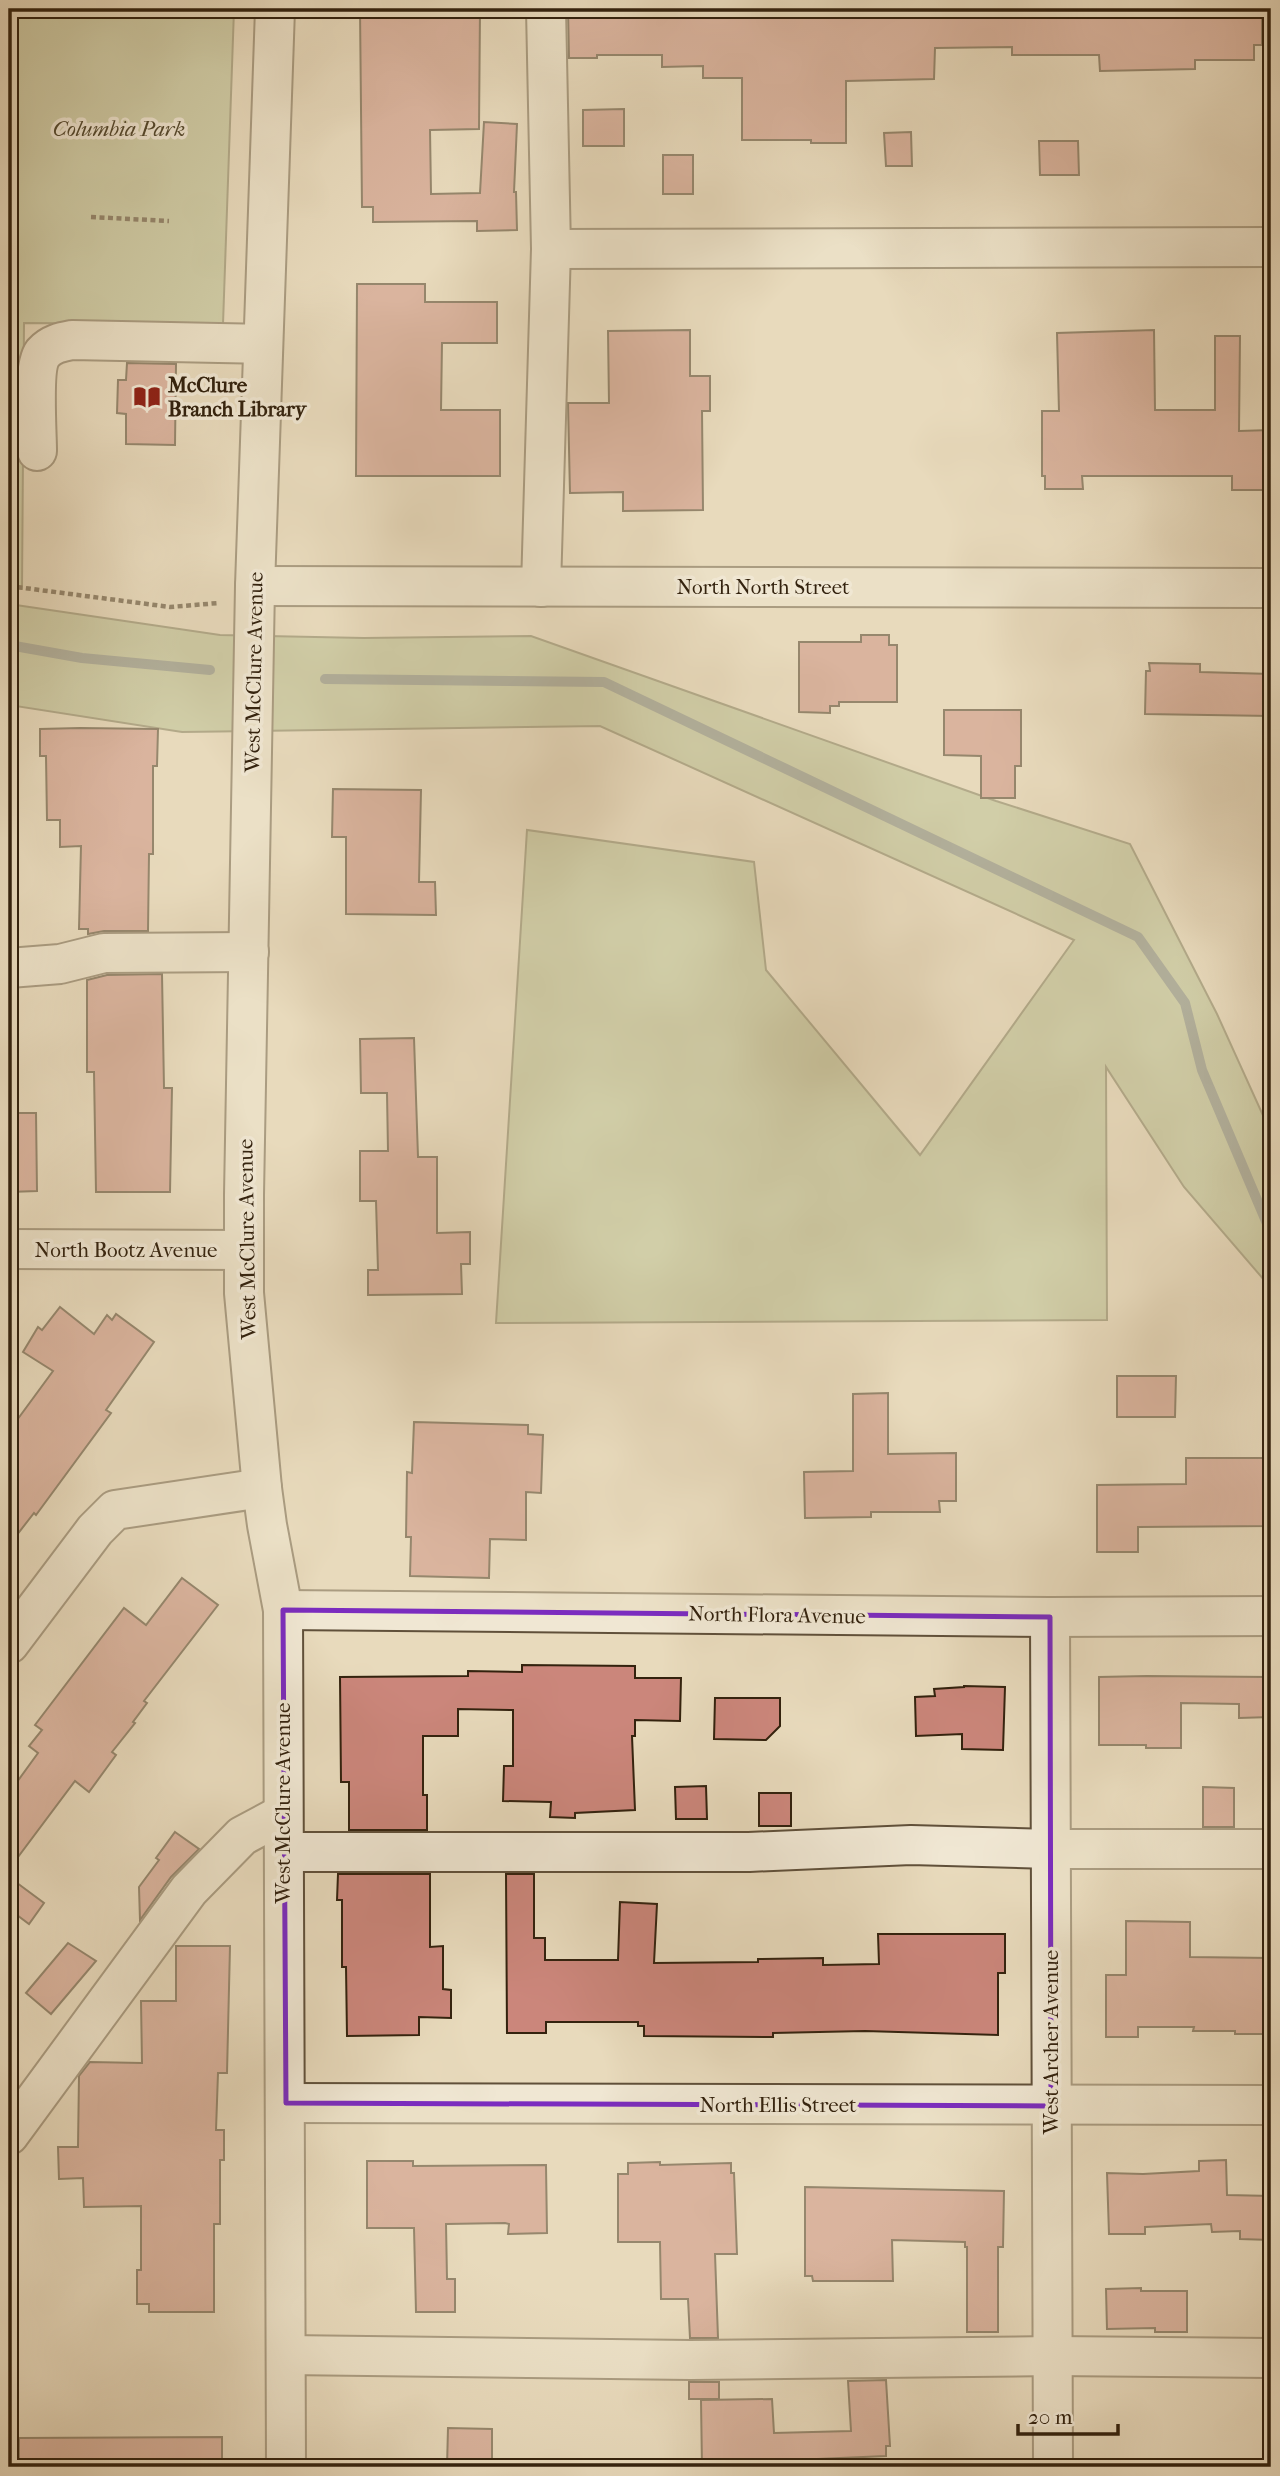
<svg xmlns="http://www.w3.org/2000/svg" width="1280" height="2476" font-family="'IM FELL French Canon',serif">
	<rect width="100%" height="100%" fill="#e8dabc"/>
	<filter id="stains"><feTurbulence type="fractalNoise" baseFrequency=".00286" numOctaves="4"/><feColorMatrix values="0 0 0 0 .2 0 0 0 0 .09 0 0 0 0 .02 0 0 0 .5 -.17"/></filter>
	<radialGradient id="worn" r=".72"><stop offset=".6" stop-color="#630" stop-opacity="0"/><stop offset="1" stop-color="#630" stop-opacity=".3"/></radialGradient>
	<!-- green -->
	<g fill="#b6bf90" stroke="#74704f" stroke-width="2">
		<path d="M9 9H234L223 324 24 323 22 589 9 588Z"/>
		<path d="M9 604 220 635 364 638 531 636 996 801 1130 844 1217 1014 1271 1133V1288L1184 1187 1106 1067 1107 1320 496 1323 527 830 754 862 766 970 920 1155 1074 940 600 726 182 732 9 705Z"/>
	</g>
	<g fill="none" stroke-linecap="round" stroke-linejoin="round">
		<!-- stream -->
		<g stroke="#727c76" stroke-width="10">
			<path d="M9 645 82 658 210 670"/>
			<path d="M325 679 604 682 1138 937 1185 1003 1202 1070 1271 1233"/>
		</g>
	</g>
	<!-- building -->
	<g fill="#cb867b" stroke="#33220e" stroke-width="2">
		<path d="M360 9H480L479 129 430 130 431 194 480 193 484 122 517 124 514 192H516L517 230 477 231V221L373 222V207H362Z"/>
		<path d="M568 9H1262V45H1254V60H1195V69L1100 71 1099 55H1012V47L935 48 934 79 846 81V143H811V140H742V78H703V66L662 67V55H597V58H569Z"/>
		<path d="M624 109V146H583V110Z"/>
		<path d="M911 132 912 166H886L884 133Z"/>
		<path d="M1039 141H1078L1079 175H1040Z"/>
		<rect x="663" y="155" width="30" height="39"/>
		<path d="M357 284H425V302H497V343H442L441 410H500V476H356Z"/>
		<path d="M690 330V376H710V411H702L703 510 623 511V492L570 493 568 403H609L608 331Z"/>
		<path d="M1154 330 1155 410H1215V336H1240L1239 431 1271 430V490H1232V476H1082L1083 489H1045V476H1042V411H1059L1057 333Z"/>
		<path d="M127 363 176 364 175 445 126 444V414L117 413 118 380H126Z"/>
		<path d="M861 635H889V645H897V702H839V706H830V713L799 712V642H861Z"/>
		<path d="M1149 663 1200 664V672L1271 674V716L1145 714 1146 671H1150Z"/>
		<path d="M944 710H1021V766H1015V798H981V756L944 755Z"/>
		<path d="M80 728 158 729 157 766H153V854H149L148 931H104L88 934V929H79L81 846 60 847V820H47L46 756H40V729Z"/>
		<path d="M333 789 421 790 419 882H435L436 915 346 914V837H332Z"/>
		<path d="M162 974 164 1088H172L170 1192H96L94 1072H87V980L107 975Z"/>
		<path d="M414 1038 418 1157H437V1233L470 1232V1264H461L462 1294 368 1295V1270H378L376 1201H360V1151H388L387 1093H361L360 1039Z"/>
		<path d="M9 1113H36L37 1191 9 1192Z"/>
		<path d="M60 1307 94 1334 107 1315 112 1320 116 1314 154 1342 106 1410 111 1413 36 1515 34 1513 9 1545V1431L53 1371 23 1352 38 1327 42 1330Z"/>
		<path d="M1117 1376H1176L1175 1417H1117Z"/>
		<path d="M888 1393V1454L956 1453V1501H939L940 1512H871V1517L805 1518 804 1472 853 1471V1394Z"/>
		<path d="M414 1422 528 1425V1434L543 1435 541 1493 526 1492V1540L490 1539 489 1578 410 1576 411 1537H406L407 1472 412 1473Z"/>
		<path d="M1186 1458H1271V1526L1138 1527V1552H1097V1485L1186 1484Z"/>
		<path d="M182 1578 218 1605 144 1701 147 1703 133 1722 135 1723 112 1752 116 1755 89 1792 75 1781 9 1869V1793L38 1753 29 1746 42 1730 35 1725 124 1608 146 1625Z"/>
		<path d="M522 1665 635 1666V1678H681L680 1721 635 1720V1736H632L635 1810 575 1813V1818L550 1817 551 1802 503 1801 504 1766H513V1710L458 1709V1736H423V1795H427V1830H349V1782H341L340 1677 468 1676V1671L522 1672Z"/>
		<path d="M1147 1676 1271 1677V1717L1239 1718V1704L1181 1703V1748H1146V1745H1099V1677Z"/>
		<path d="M964 1686 1005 1687 1003 1750 962 1749V1734L916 1736 915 1697 935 1696 934 1689 964 1687Z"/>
		<path d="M715 1698H780V1726L766 1740 714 1739Z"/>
		<path d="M706 1786 707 1819H676L675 1787Z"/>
		<path d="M1203 1787 1234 1788V1827H1203Z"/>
		<rect x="759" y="1793" width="32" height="33"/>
		<path d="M175 1832 199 1849 171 1877 140 1920 139 1887 159 1860 156 1858Z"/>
		<path d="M338 1874H430V1947L443 1946V1989L451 1990V2018L419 2017V2035L347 2036 346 1967H342V1900H337Z"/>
		<path d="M506 1874H534V1938H545V1960H618L620 1902 657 1904 654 1963 758 1962V1959L823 1958V1965L879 1964 878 1934H1005V1973H998V2035L865 2031 773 2033V2037L644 2036V2026H638V2022H546V2033H507Z"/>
		<path d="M9 1877 44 1903 29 1924 9 1909Z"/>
		<path d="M1126 1921 1190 1922V1957L1271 1958V2008H1268V2034H1235V2031H1193L1194 2027H1138V2037H1106V1975H1126Z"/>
		<path d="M68 1943 96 1961 51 2014 26 1993Z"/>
		<path d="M176 1946H230L227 2073H218L216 2130H224V2160H220V2224H214V2312H149V2304H137V2270H141V2206L84 2207 83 2178 59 2179 58 2147H78L79 2076 90 2062 142 2063 141 2001H176Z"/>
		<path d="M1226 2160 1227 2195 1271 2196V2240L1240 2239V2231L1212 2232 1211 2224 1145 2227V2234H1109L1107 2173 1143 2174 1199 2171V2161Z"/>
		<path d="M367 2161H413V2166L546 2165 547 2233 508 2234 509 2224 505 2223 446 2224 447 2279H455V2312H416L414 2228H367Z"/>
		<path d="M660 2162V2165L731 2163V2173H734L737 2254H715L718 2338H690L688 2299H661L660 2242H618V2174H628V2163Z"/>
		<path d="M805 2187 1004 2191 1003 2247H998V2332H967V2247H965V2242L892 2240 893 2281H813L812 2276H805Z"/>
		<path d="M1141 2288V2291H1187V2332H1155V2328L1107 2329 1106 2289Z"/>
		<path d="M886 2380 890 2446H886V2456L818 2459 819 2467H702L701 2400 772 2399 774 2433 851 2431 848 2381Z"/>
		<rect x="689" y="2382" width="30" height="17"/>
		<path d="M448 2428 492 2429V2467H447Z"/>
		<path d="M222 2437V2467H19V2438Z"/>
	</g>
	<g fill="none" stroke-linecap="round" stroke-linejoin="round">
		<defs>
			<g id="minor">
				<path d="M275 9 255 586 244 1195V1293L262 1488 267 1525 283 1610 286 2467"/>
				<path d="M551 249 1271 247"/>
				<path d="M37 451C37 431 32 367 43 353 51 344 61 342 72 340L263 344"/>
				<path d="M255 586 1271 588"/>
				<path d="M541 587 551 249 546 9"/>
				<path d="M9 968 60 964 104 953 249 952"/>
				<path d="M9 1249 244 1250"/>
				<path d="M283 1610 1050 1617 1271 1616"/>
				<path d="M1050 1617 1053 2467"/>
				<path d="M9 1644 95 1530 115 1510 262 1488"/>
				<path d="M284 1852H749L911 1845 1050 1849H1271"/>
				<path d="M286 2103 1271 2105"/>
				<path d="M9 2135 189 1890 242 1836 283 1814"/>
				<path d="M286 2355 691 2360 1053 2356 1271 2358"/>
			</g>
		</defs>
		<!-- minor casing -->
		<use href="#minor" stroke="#60503a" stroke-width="42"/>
		<!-- path -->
		<g stroke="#33220e" stroke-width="4.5" stroke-dasharray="5 3.5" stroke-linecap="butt">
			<path d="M91 217 169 221"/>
			<path d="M9 586 170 607 219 603"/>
		</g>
		<!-- minor -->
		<use href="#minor" stroke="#f0e7d3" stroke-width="38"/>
	</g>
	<!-- marked area -->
	<path d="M0 0H1280V2476H0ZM283 1610 1050 1617 1051 2106 286 2103Z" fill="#e8dabc" fill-opacity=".55" fill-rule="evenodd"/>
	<path fill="none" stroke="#7b2cbf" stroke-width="5" stroke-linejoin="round" d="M283 1610 1050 1617 1051 2106 286 2103Z"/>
	<!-- icons -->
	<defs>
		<symbol id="library-bare" viewBox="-9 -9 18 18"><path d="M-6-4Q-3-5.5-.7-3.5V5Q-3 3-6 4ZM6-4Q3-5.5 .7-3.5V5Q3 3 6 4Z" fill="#8f2418" stroke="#f0e7d3" stroke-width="2.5" paint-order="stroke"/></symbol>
	</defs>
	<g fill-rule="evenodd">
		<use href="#library-bare" x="128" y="378" width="38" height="38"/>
	</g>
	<g text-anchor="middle" stroke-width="7" stroke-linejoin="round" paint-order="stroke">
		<!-- park labels -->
		<g font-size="21" font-style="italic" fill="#54492e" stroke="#f0e7d3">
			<text x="119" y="136">Columbia Park</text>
		</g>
		<!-- poi labels -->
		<g font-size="21" font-weight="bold" fill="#33220e" stroke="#f0e7d3" text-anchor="start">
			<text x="168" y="392">McClure<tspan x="168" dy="24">Branch Library</tspan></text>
		</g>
		<!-- street labels -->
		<g font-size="21" fill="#33220e" stroke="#f0e7d3">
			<text x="763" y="594">North North Street</text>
			<text transform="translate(254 672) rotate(-89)" y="7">West McClure Avenue</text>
			<text transform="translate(247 1239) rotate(-91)" y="7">West McClure Avenue</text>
			<text x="126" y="1257">North Bootz Avenue</text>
			<text transform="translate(777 1615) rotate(1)" y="7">North Flora Avenue</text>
			<text transform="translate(283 1803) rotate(-90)" y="7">West McClure Avenue</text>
			<text transform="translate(1051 2042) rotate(-90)" y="7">West Archer Avenue</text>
			<text x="778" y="2112">North Ellis Street</text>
		</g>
	</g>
	<!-- margin -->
	<rect width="1280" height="2476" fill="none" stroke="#e8dabc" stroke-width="35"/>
	<rect x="10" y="10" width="1259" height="2455" fill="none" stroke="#33220e" stroke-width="3.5"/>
	<rect x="18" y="18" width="1245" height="2441" fill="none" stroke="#33220e" stroke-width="2"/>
	<!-- scale -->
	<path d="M1018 2424v10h100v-10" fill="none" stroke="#33220e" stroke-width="3.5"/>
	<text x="1028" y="2424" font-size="21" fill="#33220e" stroke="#f0e7d3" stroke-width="5" paint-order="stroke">20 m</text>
	<rect width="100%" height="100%" filter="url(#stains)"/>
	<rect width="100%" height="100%" fill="url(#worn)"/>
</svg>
